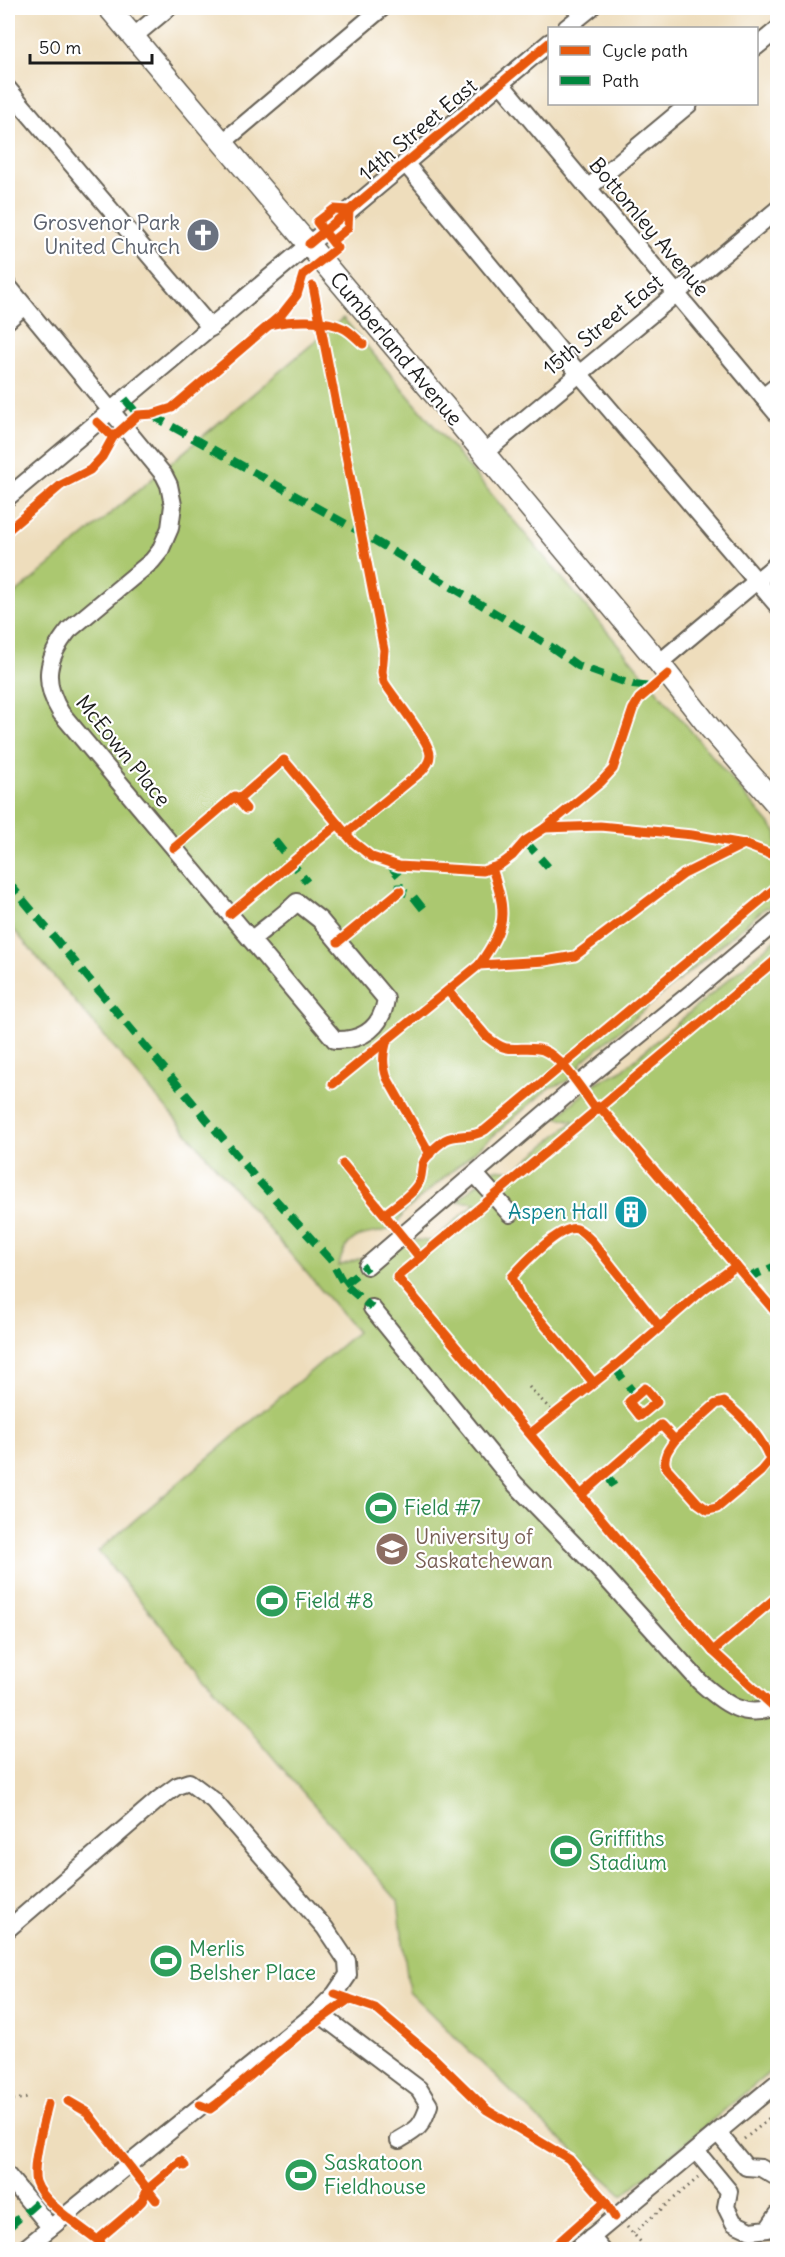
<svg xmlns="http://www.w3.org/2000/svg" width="785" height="2257" font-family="Delius,sans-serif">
	<rect width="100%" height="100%" fill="#fff"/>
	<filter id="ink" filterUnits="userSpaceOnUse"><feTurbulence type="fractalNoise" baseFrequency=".0167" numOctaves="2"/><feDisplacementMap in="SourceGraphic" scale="12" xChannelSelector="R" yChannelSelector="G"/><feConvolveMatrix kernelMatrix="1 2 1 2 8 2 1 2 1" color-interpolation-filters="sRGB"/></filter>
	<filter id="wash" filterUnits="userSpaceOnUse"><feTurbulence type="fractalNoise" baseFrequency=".008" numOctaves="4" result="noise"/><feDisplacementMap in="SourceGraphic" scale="24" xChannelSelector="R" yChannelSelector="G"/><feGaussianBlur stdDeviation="1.35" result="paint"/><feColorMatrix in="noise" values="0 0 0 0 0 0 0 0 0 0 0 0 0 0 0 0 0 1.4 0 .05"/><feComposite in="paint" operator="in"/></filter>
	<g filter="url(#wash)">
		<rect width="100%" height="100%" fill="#eeddbc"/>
		<!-- green -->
		<path fill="#abc86f" stroke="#647246" stroke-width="1.5" d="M343 318 777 833V906L765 908 582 1062C576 1077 566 1084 550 1087L403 1213C391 1249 349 1214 339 1266L411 1240 432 1241 476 1203 457 1201 494 1169 514 1171 574 1121 556 1117 597 1082 621 1071 777 938V2066L623 2195 546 2126 409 1992 398 1901 288 1775 98 1551 357 1332 8 923V600Z"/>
	</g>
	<g filter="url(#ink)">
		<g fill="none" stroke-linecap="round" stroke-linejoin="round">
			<defs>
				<g id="minor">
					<path d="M566 28 591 8"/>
					<path d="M133 37 168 8"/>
					<path d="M756 47 778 29"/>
					<path d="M501 84 778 415"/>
					<path d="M8 89 211 328"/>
					<path d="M222 143 382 8"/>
					<path d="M405 163 571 364 778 606"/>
					<path d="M588 188 689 104"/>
					<path d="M8 286 164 475 169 485 173 505 170 528 160 551 152 561 69 630C46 658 42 682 61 713L335 1040C363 1041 382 1027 386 999L320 920 297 902C283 916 266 927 251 940"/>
					<path d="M8 320 24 306"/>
					<path d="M763 397 778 385"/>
					<path d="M484 453 778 209"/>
					<path d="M8 497 550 42"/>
					<path d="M659 663 778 563"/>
					<path d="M475 1174 510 1214"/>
					<path d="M367 1266 578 1085 696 989 778 920"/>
					<path d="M372 1308 515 1484 596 1567 700 1682C724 1703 746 1722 778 1705"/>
					<path d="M8 1929 159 1799 177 1786 189 1782 213 1800 325 1928 347 1961 348 1975 335 1994 317 2012"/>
					<path d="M718 2133 746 2167 761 2168 778 2178"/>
					<path d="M696 2151 729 2191 726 2207 734 2223 751 2231 768 2229 778 2214"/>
					<path d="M8 2176 50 2227"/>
					<path d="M591 2237 602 2250"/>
					<path d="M23 2250 317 2012 419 2089 429 2105C422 2127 418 2129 399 2140"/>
					<path d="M576 2250 778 2082"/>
				</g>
				<path id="major" d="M109 8 484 453 659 663 710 728 778 806"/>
			</defs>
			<!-- minor casing -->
			<use href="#minor" stroke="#666054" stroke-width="20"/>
			<!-- major casing -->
			<use href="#major" stroke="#666054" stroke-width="24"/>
			<!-- path -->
			<g stroke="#666054" stroke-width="3" stroke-dasharray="1.5 4.5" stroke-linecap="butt">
				<path d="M529 1387 555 1414"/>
				<path d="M8 2102 10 2100 29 2098"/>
				<path d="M744 2139 778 2112"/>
				<path d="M627 2227 648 2250"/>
				<path d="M633 2233 698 2178"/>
			</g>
			<!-- minor -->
			<use href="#minor" stroke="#fff" stroke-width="16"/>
			<!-- major -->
			<use href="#major" stroke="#fff" stroke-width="21"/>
			<!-- quiet -->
			<g stroke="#00873e" stroke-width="8" stroke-dasharray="15 8" stroke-linecap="butt">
				<path d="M125 399 138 415"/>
				<path d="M153 414 157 418 362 533 550 646 578 666 633 685 651 687"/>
				<path d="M274 840 307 882"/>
				<path d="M525 841 548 867"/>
				<path d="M389 864 399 876 400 891 412 895 424 910"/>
				<path d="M8 882 254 1176 330 1259 344 1284 372 1308"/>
				<path d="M747 1278 778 1265"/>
				<path d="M344 1284 367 1266"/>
				<path d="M614 1367 636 1396"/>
				<path d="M606 1473 615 1488"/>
				<path d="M8 2228 44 2196"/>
			</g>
			<defs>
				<g id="cycleway">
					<path d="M309 244 550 42"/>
					<path d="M313 286 384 650 382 672 384 682C393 697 430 741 430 755 430 762 426 766 422 771L345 834"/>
					<path d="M269 325C290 320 325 318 345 329 352 333 357 339 363 344"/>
					<path d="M113 437 138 415 153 414 172 408 282 314 297 295 303 275 337 248 317 222 334 209 349 210 348 228 332 241"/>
					<path d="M8 530 61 485 90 470 102 457 113 437 97 422"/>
					<path d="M238 800 284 760 353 842 372 857 399 866 483 871 500 865 512 856 525 841 545 828 600 826 692 835 744 844 778 857"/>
					<path d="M545 828 601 782 613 769 633 709 639 699 668 674"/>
					<path d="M174 848 235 796 246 809"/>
					<path d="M230 914 338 824"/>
					<path d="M338 942 400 891"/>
					<path d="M479 965C507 924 507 915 492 868"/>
					<path d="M448 991 486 1036C491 1040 498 1046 506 1048 518 1050 530 1046 543 1050 563 1058 583 1092 596 1109"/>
					<path d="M387 1040C383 1054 382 1064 387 1078L430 1154"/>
					<path d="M333 1084 479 965 545 961 575 956 684 874 744 844"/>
					<path d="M599 1106 778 1315"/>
					<path d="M343 1164 420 1258"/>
					<path d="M385 1214C395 1205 413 1195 419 1182 422 1177 421 1170 423 1164 426 1155 438 1145 445 1140 458 1133 471 1139 485 1130L778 886"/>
					<path d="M593 1382 520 1296 512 1277C522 1265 561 1224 577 1229 583 1231 588 1238 592 1241L660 1327"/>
					<path d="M645 1388 657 1402 640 1416 629 1402Z"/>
					<path d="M531 1433 614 1367 704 1289 736 1266"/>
					<path d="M582 1494 661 1425 675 1440 716 1404 724 1402C742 1416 763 1439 770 1460L761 1471 717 1508 708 1510 698 1503 666 1467C662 1457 669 1448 675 1440"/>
					<path d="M713 1651 778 1596"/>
					<path d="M774 1707 713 1651 397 1277 778 958"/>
					<path d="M349 1999 375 2008 433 2057 487 2110 569 2159 605 2201"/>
					<path d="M68 2101 87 2112 156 2200"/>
					<path d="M48 2104C44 2121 31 2167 36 2182 43 2204 82 2227 100 2242"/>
					<path d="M200 2105 210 2109 217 2104 300 2034 349 1999 335 1994"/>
					<path d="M105 2249 100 2242 101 2237 134 2209 142 2201 148 2189 181 2161 185 2166"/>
					<path d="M550 2250 605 2201 615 2217"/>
				</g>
			</defs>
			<!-- cycleway casing -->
			<use href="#cycleway" stroke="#fff" stroke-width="13"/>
			<!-- cycleway -->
			<use href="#cycleway" stroke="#e8590c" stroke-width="9"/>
		</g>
	</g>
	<!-- icons -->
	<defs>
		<symbol id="church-disc" viewBox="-11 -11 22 22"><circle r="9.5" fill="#6b7280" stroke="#fff"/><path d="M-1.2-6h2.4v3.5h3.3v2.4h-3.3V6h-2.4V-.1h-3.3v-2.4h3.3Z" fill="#fff"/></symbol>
		<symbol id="building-disc" viewBox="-11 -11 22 22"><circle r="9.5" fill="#0f9aa8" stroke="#fff"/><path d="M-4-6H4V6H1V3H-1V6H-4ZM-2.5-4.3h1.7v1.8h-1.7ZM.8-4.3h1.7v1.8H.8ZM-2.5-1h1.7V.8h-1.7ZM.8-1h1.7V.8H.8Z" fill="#fff"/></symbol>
		<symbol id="stadium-disc" viewBox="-11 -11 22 22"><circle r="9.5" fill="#2e9e5b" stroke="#fff"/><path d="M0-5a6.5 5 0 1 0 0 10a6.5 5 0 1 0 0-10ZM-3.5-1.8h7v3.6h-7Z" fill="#fff"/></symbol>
		<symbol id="university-disc" viewBox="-11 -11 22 22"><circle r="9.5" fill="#8d6e63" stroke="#fff"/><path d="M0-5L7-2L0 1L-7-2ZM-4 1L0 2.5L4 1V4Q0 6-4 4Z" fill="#fff"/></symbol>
	</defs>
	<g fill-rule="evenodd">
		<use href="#church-disc" x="184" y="216" width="38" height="38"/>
		<use href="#building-disc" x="612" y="1193" width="38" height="38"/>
		<use href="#stadium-disc" x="362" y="1489" width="38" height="38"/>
		<use href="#university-disc" x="373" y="1530" width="38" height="38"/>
		<use href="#stadium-disc" x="253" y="1582" width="38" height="38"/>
		<use href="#stadium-disc" x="547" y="1832" width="38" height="38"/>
		<use href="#stadium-disc" x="147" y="1942" width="38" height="38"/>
		<use href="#stadium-disc" x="282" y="2156" width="38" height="38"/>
	</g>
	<g text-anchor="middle" stroke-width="4.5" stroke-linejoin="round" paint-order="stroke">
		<!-- street labels -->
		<g font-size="21" fill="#1c1c1c" stroke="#fff">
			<text transform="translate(418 130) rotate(-40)" y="7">14th Street East</text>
			<text transform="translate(649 227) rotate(50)" y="7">Bottomley Avenue</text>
			<text transform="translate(603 325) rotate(-39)" y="7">15th Street East</text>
			<text transform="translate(396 349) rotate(50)" y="7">Cumberland Avenue</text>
			<text transform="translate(123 751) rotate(51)" y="7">McEown Place</text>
		</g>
		<!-- worship labels -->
		<g font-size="21" fill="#5b616d" stroke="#fff" text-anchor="end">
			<text x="180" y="230">Grosvenor Park<tspan x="180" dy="24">United Church</tspan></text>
		</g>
		<!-- culture labels -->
		<g font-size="21" fill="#0d838f" stroke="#fff" text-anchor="end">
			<text x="608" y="1219">Aspen Hall</text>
		</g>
		<!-- leisure labels -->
		<g font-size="21" fill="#27864d" stroke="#fff" text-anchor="start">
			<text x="404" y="1515">Field #7</text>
			<text x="295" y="1608">Field #8</text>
			<text x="589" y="1846">Griffiths<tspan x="589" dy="24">Stadium</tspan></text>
			<text x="189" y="1956">Merlis<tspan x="189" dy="24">Belsher Place</tspan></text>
			<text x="324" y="2170">Saskatoon<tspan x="324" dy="24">Fieldhouse</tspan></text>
		</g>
		<!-- education labels -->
		<g font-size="21" fill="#785e54" stroke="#fff" text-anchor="start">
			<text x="415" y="1544">University of<tspan x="415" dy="24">Saskatchewan</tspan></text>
		</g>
	</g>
	<!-- margin -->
	<rect width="785" height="2257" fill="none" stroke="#fff" stroke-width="30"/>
	<!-- legend -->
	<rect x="548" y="27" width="210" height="78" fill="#ffffff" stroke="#a4a4a4" stroke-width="1.5"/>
	<rect x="560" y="46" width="30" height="9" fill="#e8590c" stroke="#a4a4a4" stroke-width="1.5"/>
	<text x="602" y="57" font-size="18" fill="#1c1c1c">Cycle path</text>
	<rect x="560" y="76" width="30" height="9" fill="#00873e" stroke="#a4a4a4" stroke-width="1.5"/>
	<text x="602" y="87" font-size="18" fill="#1c1c1c">Path</text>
	<!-- scale -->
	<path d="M30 54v9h122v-9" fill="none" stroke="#1c1c1c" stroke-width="3"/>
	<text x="39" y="54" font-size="18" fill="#1c1c1c" stroke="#ffffff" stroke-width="4.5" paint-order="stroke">50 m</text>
</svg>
